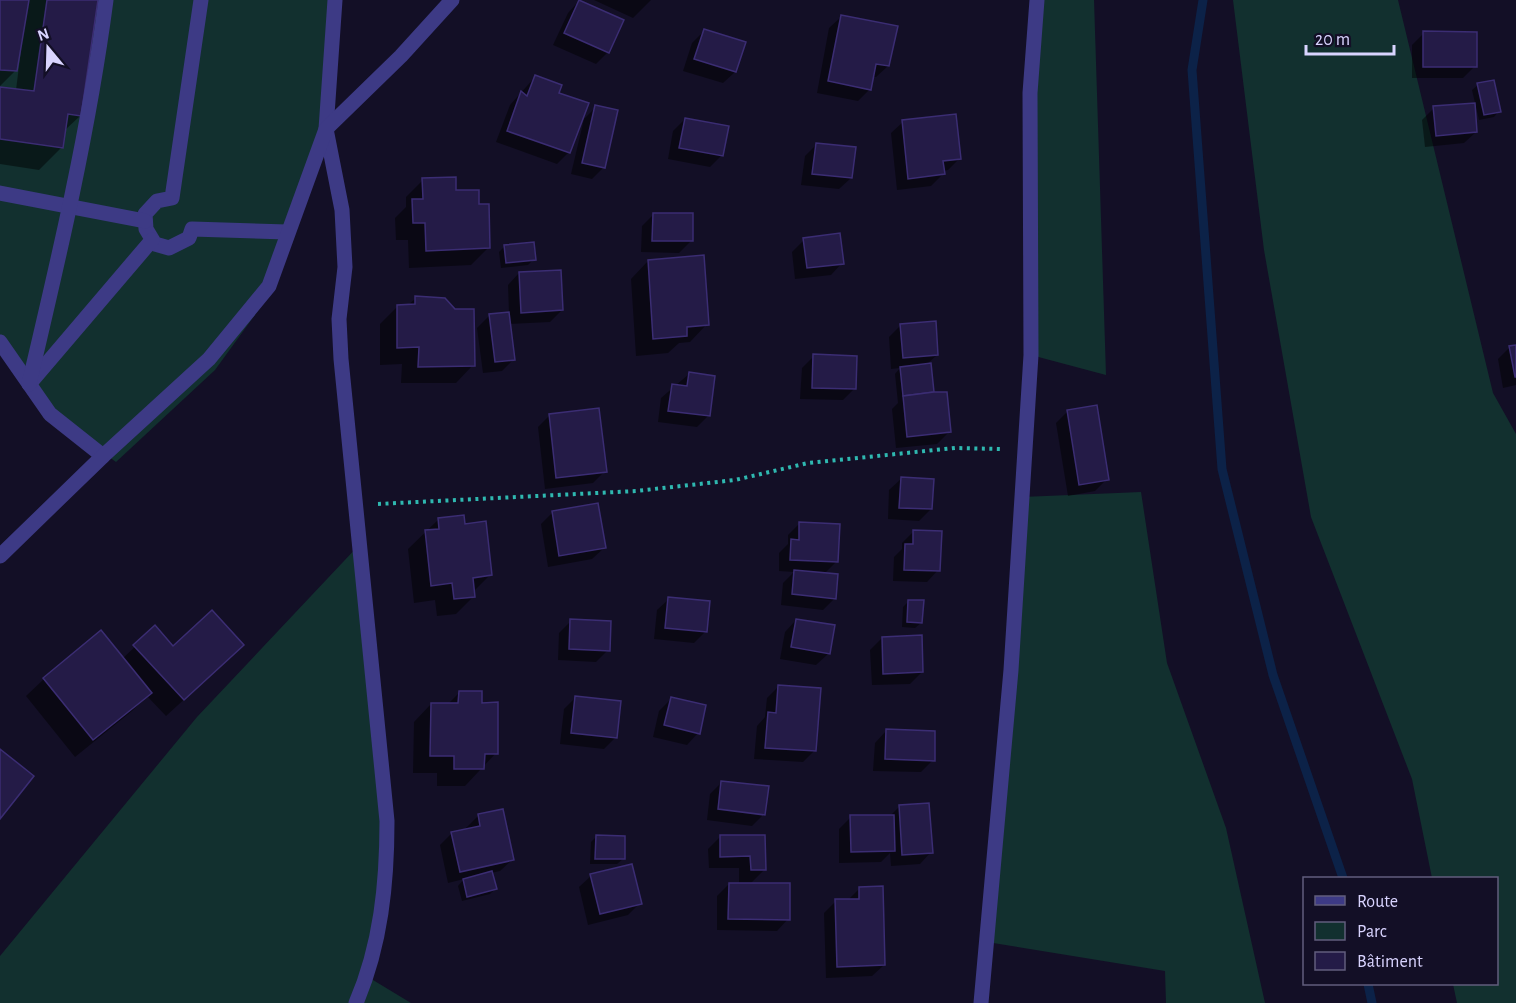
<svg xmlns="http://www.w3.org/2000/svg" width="1516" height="1003" font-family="'Alegreya Sans',sans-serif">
	<rect width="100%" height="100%" fill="#130f26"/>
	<!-- green -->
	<g fill="#12302f">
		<path d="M0 0H335L326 129 273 290 215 370 116 462 50 414 0 342Z"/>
		<path d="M1037 0H1094L1106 375 1031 355Z"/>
		<path d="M1233 0H1398L1493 393 1516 434V1003H1457L1453 984H1496V878H1432L1412 779 1311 517 1264 250Z"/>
		<path d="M1141 492 1167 663 1226 828 1265 1003H1166L1165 971 987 942 1022 497Z"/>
		<path d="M360 544 387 821 368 977 411 1003H0V956L197 717Z"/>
	</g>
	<!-- shadow -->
	<g fill="#0007">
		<path d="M0 0H97L80 116 64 131 62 147 39 170 0 164V88L16 90 21 50H19L15 71 0 86Z"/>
		<path d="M594 0H651L633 18Z"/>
		<path d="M579 1 622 20 607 53 596 64 553 45 568 13Z"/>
		<path d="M841 17 888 66 876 77H872L870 89 858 101 817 93 829 28Z"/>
		<path d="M704 31 735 72 723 83 683 71 692 43Z"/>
		<path d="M1424 33 1475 66 1463 78H1412V45Z"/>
		<path d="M535 77 557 94 569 152 557 164 496 142 510 105Z"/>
		<path d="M1478 85 1499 111 1494 117 1479 120 1472 90Z"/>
		<path d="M596 107 604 167 592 179 571 174 584 119Z"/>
		<path d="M1434 108 1476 132 1464 143 1425 147 1422 120Z"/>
		<path d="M685 119 722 155 710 167 668 159 673 131Z"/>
		<path d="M903 122 960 158 948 170 943 171V174L931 186 897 190 891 133Z"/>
		<path d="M817 144 851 178 839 189 801 185 805 156Z"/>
		<path d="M423 180 455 192 477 206 488 248 471 265 409 268 408 240H396L395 218 406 207V197Z"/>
		<path d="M654 214 691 241 679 253 641 252 642 226Z"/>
		<path d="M804 240 842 263 831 275 795 279 792 252Z"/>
		<path d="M505 246 534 259 528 265 501 268 499 252Z"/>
		<path d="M648 261 707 324 690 342 679 343 668 353 636 356 631 279Z"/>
		<path d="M519 273 562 310 550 322 509 324 514 359 502 371 483 373 477 328 489 316 509 313 508 285Z"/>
		<path d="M416 298 473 365 456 383H401L402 364 380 365V324L398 306H407Z"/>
		<path d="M901 325 937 355 926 365 933 392 949 432 937 444 896 448 892 409 898 403 895 374 900 368 891 369 889 337Z"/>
		<path d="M1516 346V385L1503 388 1498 359 1510 347Z"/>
		<path d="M814 356 854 389 843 400 800 399 802 368Z"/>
		<path d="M689 374 709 415 697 427 658 422 661 398Z"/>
		<path d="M1068 411 1107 479 1095 491 1068 496 1056 423Z"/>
		<path d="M550 415 605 471 593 483 545 489 538 427Z"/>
		<path d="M901 479 931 509 919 521 888 519 889 490Z"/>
		<path d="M553 512 604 548 592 559 548 567 541 524Z"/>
		<path d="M439 519 463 525 490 575 473 592 474 596 456 614 437 616 435 600 414 603 408 549Z"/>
		<path d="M800 523 837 561 824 574 835 598 823 610 781 605 783 583 794 572 779 571V553L788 544V535Z"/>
		<path d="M914 531 938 570 927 582 893 581 894 557 902 549V543Z"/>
		<path d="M669 599 706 631 694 643 654 639 657 610Z"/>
		<path d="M909 601 921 623 915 628 902 627 903 607Z"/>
		<path d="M796 620 828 654 816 665 780 659 785 632Z"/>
		<path d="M571 621 608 650 596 662 558 660 559 633Z"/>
		<path d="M155 628 173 648 225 662 166 716 147 696 132 711 75 757 26 696 44 679 101 632 122 659Z"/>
		<path d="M882 638 922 672 910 684 872 685 870 650Z"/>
		<path d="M779 686 815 750 803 762 754 759 757 726 765 717 767 698Z"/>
		<path d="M459 693 481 704 496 753 465 786H437V773H413L414 722 431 704H448Z"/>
		<path d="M576 697 615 738 604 749 560 744 564 709Z"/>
		<path d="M671 699 698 733 687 745 653 737 659 711Z"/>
		<path d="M886 731 933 760 921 772 873 771 875 743Z"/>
		<path d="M722 782 764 814 752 826 707 820 710 794Z"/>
		<path d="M900 806 931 852 920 864 891 866 890 853 881 862 839 863V829L851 817H889Z"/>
		<path d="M502 811 512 860 500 871 491 873 495 889 490 894 462 901 458 886 464 879 448 883 440 845 452 833 467 830 466 828 478 816Z"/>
		<path d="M597 836 623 859 617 864H590L591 842Z"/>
		<path d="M720 837H764V870L750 884 788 919 777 931 717 930V896L729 884H739V868H709L708 849Z"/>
		<path d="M591 876 640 903 628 915 588 925 579 887Z"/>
		<path d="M860 888 884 965 872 976 826 978 824 913 836 901H847Z"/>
	</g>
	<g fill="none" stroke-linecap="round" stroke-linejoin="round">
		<!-- stream -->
		<g stroke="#0c2248" stroke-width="9">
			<path d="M1203 0 1192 70 1222 469 1273 675 1343 878"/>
			<path d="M1368 984 1372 1003"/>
		</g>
	</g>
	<!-- building -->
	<g fill="#241b47" stroke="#3b2d73" stroke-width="1.5">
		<path d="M0 0H29L17 71 0 70Z"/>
		<path d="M47 0H98L81 116 68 114 63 148 0 139V87L34 91Z"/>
		<path d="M579 0 624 20 609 53 564 33Z"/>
		<path d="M841 15 898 26 889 66 876 64 871 90 828 81Z"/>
		<path d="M704 29 746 42 736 72 694 59Z"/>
		<path d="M1423 31 1477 32V67H1423Z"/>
		<path d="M535 75 562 85 559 93 589 103 570 153 507 131 521 91 527 96Z"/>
		<path d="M1494 80 1501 112 1484 115 1477 83Z"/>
		<path d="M1475 103 1477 132 1436 136 1433 106Z"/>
		<path d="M595 105 618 110 605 168 582 163Z"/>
		<path d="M956 114 961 159 943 161 945 174 908 179 902 120Z"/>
		<path d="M685 118 729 126 723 156 679 148Z"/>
		<path d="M816 143 856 147 852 178 812 174Z"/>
		<path d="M456 177V190H479V204H489L490 248 426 251 425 223H413L412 199H423L422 178Z"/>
		<path d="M653 213H693V241H652Z"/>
		<path d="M840 233 844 264 807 268 803 238Z"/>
		<path d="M534 242 536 260 506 263 504 245Z"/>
		<path d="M704 255 709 325 687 327V336L653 339 648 260Z"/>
		<path d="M561 270 563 310 521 313 519 272Z"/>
		<path d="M415 296 445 298 455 309H474L475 366 418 367 419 347 397 348V305L415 304Z"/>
		<path d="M509 312 515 360 495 362 489 314Z"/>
		<path d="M936 321 938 355 903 358 900 324Z"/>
		<path d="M1516 345V377H1515L1509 346Z"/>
		<path d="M813 354 857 356 856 389 812 388Z"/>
		<path d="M931 363 934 392 903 396 900 367Z"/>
		<path d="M689 372 715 376 710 416 668 411 672 384 687 386Z"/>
		<path d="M934 392H947L951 432 907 437 903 396Z"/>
		<path d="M1097 405 1109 480 1079 485 1067 410Z"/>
		<path d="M599 408 607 472 556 478 549 414Z"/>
		<path d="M901 477 934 479 932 509 899 508Z"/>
		<path d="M598 503 606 548 559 556 552 511Z"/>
		<path d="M464 515 465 524 486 521 492 575 473 578 475 597 454 599 452 583 431 586 425 530 439 529 438 518Z"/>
		<path d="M799 522 840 524 838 562 790 560 791 539 799 540Z"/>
		<path d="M913 530 942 531 940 571 904 570 905 544H913Z"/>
		<path d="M794 570 838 574 836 599 792 594Z"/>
		<path d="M668 597 710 601 707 632 665 628Z"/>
		<path d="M908 600H924L922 623 907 622Z"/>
		<path d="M212 610 244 645 184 700 133 645 155 625 173 646Z"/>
		<path d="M570 619 611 621 610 651 569 649Z"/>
		<path d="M796 619 835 625 830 654 791 647Z"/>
		<path d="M101 630 152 693 93 740 43 678Z"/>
		<path d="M922 635 923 672 883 674 882 637Z"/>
		<path d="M778 685 821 688 816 751 765 748 768 712 776 713Z"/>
		<path d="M459 691H482V703L498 702V754H485L484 769H454V756H430L431 703H458Z"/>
		<path d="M575 696 621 701 617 738 571 733Z"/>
		<path d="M671 697 706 705 700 734 664 725Z"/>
		<path d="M886 729 935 731V761L885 759Z"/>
		<path d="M0 749 34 776 0 819Z"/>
		<path d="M721 781 769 786 765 815 718 809Z"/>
		<path d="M929 803 933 853 902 855 899 805Z"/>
		<path d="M503 809 514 860 460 872 451 832 480 826 478 814Z"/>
		<path d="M850 815H894L895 851 851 852Z"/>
		<path d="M596 835 625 836V859H595Z"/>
		<path d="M720 835H765L766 870H751L750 856 720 857Z"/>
		<path d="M632 864 642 904 600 914 590 874Z"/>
		<path d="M492 871 497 889 467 897 463 879Z"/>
		<path d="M729 883H790V920L728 919Z"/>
		<path d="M883 886 885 965 837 967 835 899H859V887Z"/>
	</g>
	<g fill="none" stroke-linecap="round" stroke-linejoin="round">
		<!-- path -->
		<path stroke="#2fb8b0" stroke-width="4" stroke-dasharray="3 4.5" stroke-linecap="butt" d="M378 504 636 491 735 480 808 463 955 448 1002 449"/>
		<!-- street -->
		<g stroke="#3d3a85" stroke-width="15">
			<path d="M201 0 172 198 157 201 145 214 146 229 155 244 169 248 189 238 192 229 287 232"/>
			<path d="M335 0 326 129 342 210 345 267 339 319 341 359 387 821C387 883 381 945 356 1003"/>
			<path d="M0 193 145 221"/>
			<path d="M0 342 50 414 103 456"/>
			<path d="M31 382 152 240"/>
			<path d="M29 384C59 257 89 130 106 0"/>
			<path d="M0 556 103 456 209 359 269 286 326 129 401 56 452 0"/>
			<path d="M981 1003 1011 670 1031 355 1030 93 1037 0"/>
		</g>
	</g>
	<!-- legend -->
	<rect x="1303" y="877" width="195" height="108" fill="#130f26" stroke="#625e7d" stroke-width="1.5"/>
	<rect x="1315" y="896" width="30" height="9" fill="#3d3a85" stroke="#625e7d" stroke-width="1.5"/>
	<text x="1357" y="907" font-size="18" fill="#d9d4ff">Route</text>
	<rect x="1315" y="922" width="30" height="18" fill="#12302f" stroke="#625e7d" stroke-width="1.5"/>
	<text x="1357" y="937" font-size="18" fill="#d9d4ff">Parc</text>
	<rect x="1315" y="952" width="30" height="18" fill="#241b47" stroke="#625e7d" stroke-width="1.5"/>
	<text x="1357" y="967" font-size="18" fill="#d9d4ff">Bâtiment</text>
	<!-- north arrow -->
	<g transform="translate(48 48) rotate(341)" stroke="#130f26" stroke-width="4.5" paint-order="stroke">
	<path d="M0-4.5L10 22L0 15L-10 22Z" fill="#d9d4ff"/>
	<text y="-9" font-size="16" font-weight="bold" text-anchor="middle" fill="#d9d4ff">N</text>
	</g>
	<!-- scale -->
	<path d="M1306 45v9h88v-9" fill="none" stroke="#d9d4ff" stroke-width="3"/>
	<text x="1315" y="45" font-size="18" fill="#d9d4ff" stroke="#130f26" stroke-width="4.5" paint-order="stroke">20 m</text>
</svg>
